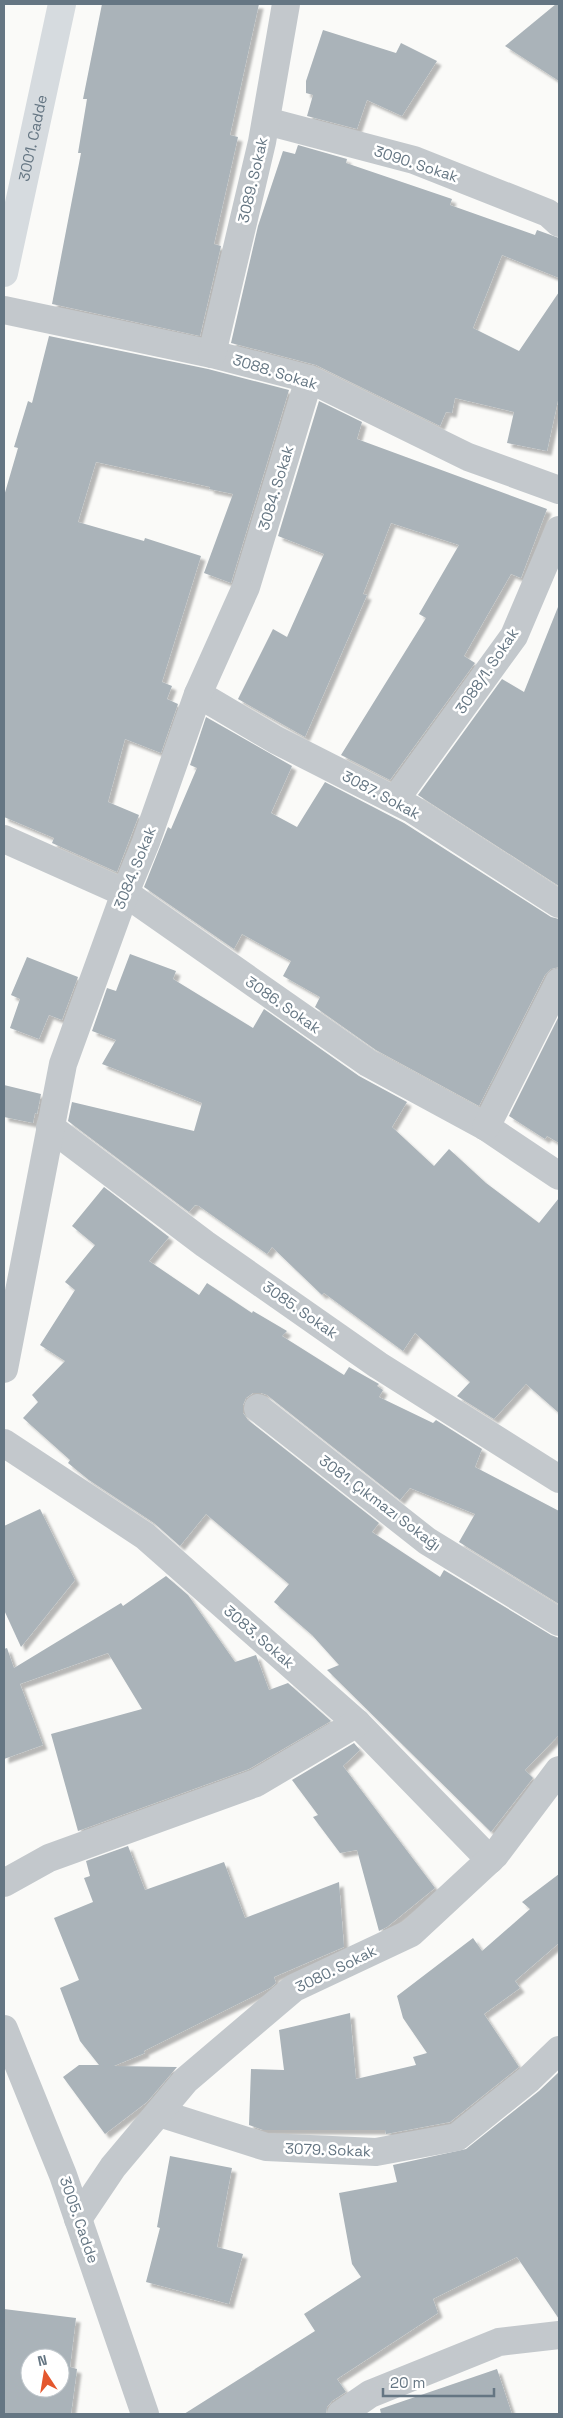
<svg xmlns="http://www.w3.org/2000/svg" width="563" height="2418" font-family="'Space Grotesk',sans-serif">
	<defs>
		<filter id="shadow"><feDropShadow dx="4.5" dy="4.5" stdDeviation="1" flood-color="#0004"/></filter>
	</defs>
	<rect width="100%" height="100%" fill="#fafaf8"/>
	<!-- building -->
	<g fill="#aab3b9" fill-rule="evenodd" filter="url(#shadow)">
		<path d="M102 4H259L230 135 238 137 214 244 221 246 200 336 52 304 81 153H78L87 99H83Z"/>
		<path d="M556 4H559V81L505 46Z"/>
		<path d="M323 30 396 53 401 43 437 61 402 116 367 100 357 129 307 116 313 95 306 93V81Z"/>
		<path d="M298 145 347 159 346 163 452 199 450 205 535 235 537 230 559 238V278L502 255 473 328 519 351 559 292V396L547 451 507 443 514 412 455 398 452 413 446 412 440 426 316 365 231 343 258 226 283 151 295 154Z"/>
		<path d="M49 336 208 369 289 390 231 583 204 573 233 494 209 489 210 487 96 462 78 522 144 541 145 538 201 556 162 682 172 686 167 699 178 704 161 753 125 739 108 802 139 815 117 872 52 843 54 838 4 817V496L18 448 14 447 28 401 32 403Z"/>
		<path d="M319 401 362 422 357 439 547 509 521 578 511 574 464 656 475 663 390 780 341 755 426 618 419 614 459 545 391 523 363 594 367 595 305 737 238 699 273 629 287 637 324 554 278 536Z"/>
		<path d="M558 607H559V886L418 795 502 679 524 692Z"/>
		<path d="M206 717 292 766 271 813 297 827 325 782 404 823 551 917 559 919V967L551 969 545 975 479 1106 376 1050 315 1007 320 997 283 976 291 961 242 934 234 949 144 887 168 827 171 829 197 768 190 765Z"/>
		<path d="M130 954 176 971 173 979 253 1028 264 1009 359 1076 407 1102 392 1127 434 1166 449 1149 486 1183 539 1223 559 1198V1413L526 1384 494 1419 457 1396 470 1382 415 1333 403 1351 324 1293 322 1295 272 1247 267 1254 199 1206 195 1205 189 1212 68 1121 72 1102 194 1131 202 1103 102 1064 116 1040 92 1031 107 988 116 991Z"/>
		<path d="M27 957 78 977 62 1020 49 1015 39 1039 10 1028 20 999 11 995Z"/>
		<path d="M559 1016V1143L547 1136 545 1139 509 1116Z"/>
		<path d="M4 1085 41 1094 37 1114 35 1113 33 1123 4 1117Z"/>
		<path d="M104 1187 169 1237 149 1261 199 1295 207 1283 252 1313 253 1311 287 1331 282 1336 344 1375 349 1367 379 1384 377 1386 383 1390 379 1397 433 1423 436 1420 482 1449 475 1467 559 1511V1604L459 1542 475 1514 410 1488 400 1500 267 1395 261 1393H253L246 1398 243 1405V1413L248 1420 379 1523 372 1532 440 1577 444 1570 551 1635 559 1638V1735L525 1770 533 1778 491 1832 327 1670 339 1665 312 1635 274 1602 289 1584 206 1514 180 1546 154 1523 89 1480 68 1463 70 1460 23 1418 38 1402 32 1395 65 1361 40 1345 75 1290 65 1282 95 1245 72 1226Z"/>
		<path d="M40 1509 75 1580 21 1647 4 1610V1526Z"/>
		<path d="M166 1576 188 1595 235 1662 256 1655 269 1690 288 1683 331 1721 249 1769 78 1831 51 1734 142 1709 108 1653 20 1684 43 1745 4 1759V1649L7 1648 14 1668 121 1603 123 1606Z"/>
		<path d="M354 1743 360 1750 343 1766 435 1888 387 1927 379 1931 357 1850 340 1853 313 1817 318 1815 292 1780Z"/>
		<path d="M128 1846 145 1890 224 1862 245 1918 339 1882 344 1947 274 1977 276 1983 270 1988 144 2051 145 2053 114 2066 177 2067 147 2102 105 2134 63 2077 79 2065H99L80 2041 60 1988 79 1980 54 1918 93 1902 84 1878 90 1876 86 1861Z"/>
		<path d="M559 1874V1943L515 1981 520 1988 484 2014 519 2067 450 2122 386 2134 385 2130H263L249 2125 251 2069 284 2070 279 2030 350 2013 356 2079 416 2065 413 2057 427 2053 403 2018 397 1996 473 1938 482 1951 530 1909 522 1902Z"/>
		<path d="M559 2072V2319L517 2257 433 2299 438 2313 337 2379 346 2392 332 2401 327 2407 326 2414H184L315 2331 304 2314 361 2277 352 2264 339 2193 397 2182 393 2165 466 2149 539 2091Z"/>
		<path d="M170 2156 232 2168 217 2247 243 2254 229 2304 146 2282 160 2228 157 2227Z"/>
		<path d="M4 2309 76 2318 70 2367 77 2369 71 2414H4ZM30 2358H60V2388H30Z"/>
		<path d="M497 2369 512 2414H381L380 2409Z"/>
	</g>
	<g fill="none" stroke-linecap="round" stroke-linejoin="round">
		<!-- street -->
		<g stroke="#c3c8cc" stroke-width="28">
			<path d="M266 121 414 160 548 213 559 223"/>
			<path d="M4 310 212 354 309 379 468 457 559 490"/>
			<path d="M212 354 262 142 286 4"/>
			<path d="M198 694 276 740 412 809 559 904"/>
			<path d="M395 800 514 636 559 530"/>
			<path d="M4 839 125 893 368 1063 486 1127 559 1176"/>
			<path d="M50 1127 205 1244 378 1365 559 1479"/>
			<path d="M486 1127 559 982"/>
			<path d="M4 1369 63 1064 125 893 146 842 198 694 246 587 309 379"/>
			<path d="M258 1408 427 1541 559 1622"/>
			<path d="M4 1443 145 1536 357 1723 490 1860"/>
			<path d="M4 1883 49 1858 256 1783 357 1723"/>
			<path d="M4 2029 63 2175 145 2414"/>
			<path d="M159 2113 266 2147 376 2152 457 2137 529 2079 559 2050"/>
			<path d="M78 2219 113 2167 186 2080 294 1988 411 1933 495 1855 559 1770"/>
			<path d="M341 2414 370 2394 499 2342 559 2335"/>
		</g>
		<!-- secondary -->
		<path stroke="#d6dbdf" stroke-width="28" id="s1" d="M4 273 62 4"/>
	</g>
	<g text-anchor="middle" stroke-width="5" stroke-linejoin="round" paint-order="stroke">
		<!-- street labels -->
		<g font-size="15" fill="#657683" stroke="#fff">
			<text dy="5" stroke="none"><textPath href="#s1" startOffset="138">3001. Cadde</textPath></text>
			<text transform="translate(416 164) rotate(18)" y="5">3090. Sokak</text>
			<text transform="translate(253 180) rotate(-77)" y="5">3089. Sokak</text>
			<text transform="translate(275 372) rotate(17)" y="5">3088. Sokak</text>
			<text transform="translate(276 488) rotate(-73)" y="5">3084. Sokak</text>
			<text transform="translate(487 671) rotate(-56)" y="5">3088/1. Sokak</text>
			<text transform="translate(381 795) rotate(28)" y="5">3087. Sokak</text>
			<text transform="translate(135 868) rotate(-68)" y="5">3084. Sokak</text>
			<text transform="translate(283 1005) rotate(35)" y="5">3086. Sokak</text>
			<text transform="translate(300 1310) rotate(35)" y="5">3085. Sokak</text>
			<text transform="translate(380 1503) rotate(37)" y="5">3081. Çıkmazı Sokağı</text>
			<text transform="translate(259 1637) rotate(41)" y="5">3083. Sokak</text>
			<text transform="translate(336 1969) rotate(-26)" y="5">3080. Sokak</text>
			<text transform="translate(328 2150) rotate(2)" y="5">3079. Sokak</text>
			<text transform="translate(79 2220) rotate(71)" y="5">3005. Cadde</text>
		</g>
	</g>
	<!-- border -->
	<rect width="563" height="2418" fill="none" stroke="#657683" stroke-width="10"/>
	<!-- north arrow -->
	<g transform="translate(45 2373) rotate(348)"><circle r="24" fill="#ffffff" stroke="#c1c8cd"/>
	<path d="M0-4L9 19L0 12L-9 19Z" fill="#e4572e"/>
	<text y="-8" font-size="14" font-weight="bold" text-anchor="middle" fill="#657683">N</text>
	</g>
	<!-- scale -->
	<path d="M383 2388v8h111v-8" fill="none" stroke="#657683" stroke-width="2.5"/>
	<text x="390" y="2388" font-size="15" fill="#657683" stroke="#ffffff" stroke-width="4" paint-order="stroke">20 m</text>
</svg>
